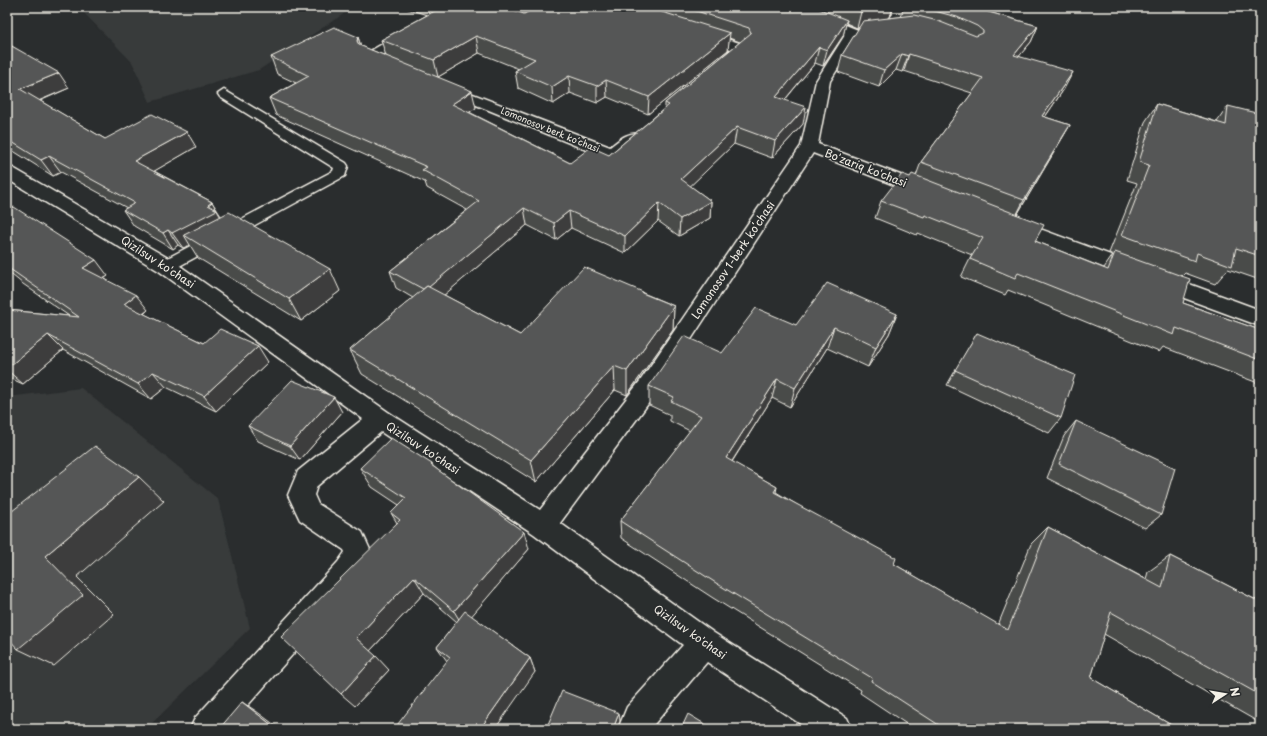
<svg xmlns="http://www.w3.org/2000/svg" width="1267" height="736" font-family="'Playpen Sans',sans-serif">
	<rect width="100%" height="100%" fill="#2a2d2e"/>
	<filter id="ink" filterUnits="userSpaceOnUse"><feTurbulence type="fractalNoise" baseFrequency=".025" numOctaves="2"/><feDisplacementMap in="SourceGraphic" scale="8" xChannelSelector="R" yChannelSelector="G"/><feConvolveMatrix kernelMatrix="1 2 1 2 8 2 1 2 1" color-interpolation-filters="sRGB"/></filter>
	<g filter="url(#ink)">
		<!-- built -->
		<g fill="#373a3a">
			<path d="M78 7H354L259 70 150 102 132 62Z"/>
			<path d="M81 388 218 499 250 628 146 729H7V397Z"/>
		</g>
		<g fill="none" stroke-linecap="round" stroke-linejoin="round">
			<defs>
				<g id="lane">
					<path d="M891 7H901L903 14 891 30 887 31 882 28 893 14Z"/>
					<path d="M224 90 346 163 348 166 345 176 172 270 166 271 160 270 158 266 160 262 333 171 334 168 220 97 218 94Z"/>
				</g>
				<g id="street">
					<path d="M447 7H462L381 56 394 62 396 65 394 68C386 70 368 64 363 57L365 54Z"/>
					<path d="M784 7H801L858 30 860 33 830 81 818 144 932 187 935 191 932 195 926 196 920 195 813 153 656 393 560 523 714 633 847 718 852 729H808L707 662 650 729H618L627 707 683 645 534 534 381 432 317 486 314 495 318 504 362 532 372 554 358 580 227 729H190L195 718 338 562 345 552 344 550 300 520 288 495 298 471 363 419 159 271 7 179V167L13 168 173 261 388 412 540 510 640 381 801 146 816 81 845 35 785 10Z"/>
					<path d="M701 31 746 45 748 48 729 66H719L717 63 731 49 696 38 694 35 696 32Z"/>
					<path d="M447 84 610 147C619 140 628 131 640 134L642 137C635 147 619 161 606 158L442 91 440 88 442 85Z"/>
					<path d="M1010 218 1260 310V326L1065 254 1004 228 1001 224 1004 220Z"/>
				</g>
			</defs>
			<!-- lane casing -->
			<use href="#lane" stroke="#f4f1e8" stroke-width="3"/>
			<!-- street casing -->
			<use href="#street" stroke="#f4f1e8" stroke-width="3"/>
			<!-- lane -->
			<use href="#lane" fill="#2a2d2e" fill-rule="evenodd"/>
			<!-- street -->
			<use href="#street" fill="#2a2d2e" fill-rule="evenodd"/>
		</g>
		<!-- wall -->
		<g fill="#494b4a" stroke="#f4f1e8" fill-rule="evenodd">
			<path d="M402 7H505L524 14 537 7H893L891 14 888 18 900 17 903 9 902 7H971L1038 26 1031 42 1019 56 1064 89 1045 117 1070 125 1060 142 1017 215 1035 241 1104 268 1113 255 1109 253 1137 183 1127 180 1145 122 1157 104 1217 122 1228 106 1259 222 1260 223V280L1228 269 1215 284 1185 273 1182 276 1183 303 1260 330V398L1257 397 1258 383 1163 347 1159 352 1008 290 1005 295 961 277 972 255 918 233 917 235 875 218 881 201 910 177 916 176 921 162 972 93 904 71 902 72 896 70 879 87 838 72 842 55 859 28H857L846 23 843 36 823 66 815 63 785 100 803 124 772 158 734 144 690 186 711 201 710 218 679 236 658 221 625 253 571 228 556 240 527 225 444 295 520 335 643 293 674 306 673 330 627 395 615 390 536 482 362 374 350 350 413 298 396 288 390 271 467 210 427 188 425 182 276 115 269 98 296 83 277 74 271 57 358 37 361 46 386 56 381 40 427 15ZM729 38 740 42 665 103V108L609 155 570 163 469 112 476 108 438 77 479 53 519 69 515 71 518 88 553 104 570 93 597 103 607 97 648 114 728 50Z"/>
			<path d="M1260 35V48L1257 47Z"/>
			<path d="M7 41 10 45 69 88 40 101 105 139 196 147 154 171 212 202 221 216 340 291 301 321 198 258 190 245 183 248 178 245 173 249 134 226 123 210 127 208 61 172 53 176 7 147Z"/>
			<path d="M7 204 108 276 104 278 148 310 144 314 204 343 268 362 216 411 166 387 151 399 63 350 23 384 7 377V310L69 316 23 284 7 271Z"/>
			<path d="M897 314 889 334 868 367 827 348 790 407 772 398 732 462 777 487 776 492 894 564 998 625 1031 544 1048 527 1146 579 1148 572 1170 556 1260 602V723L1104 634 1091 678 1178 729H914L860 693 861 690 713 598 621 538 620 521 690 431 670 421V415L649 405V386L722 353 796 325Z"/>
			<path d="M977 333 1061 418 1049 433 947 385Z"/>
			<path d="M342 412 300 460 258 441 248 426Z"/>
			<path d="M1076 421 1161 515 1145 528 1047 478 1064 436Z"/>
			<path d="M432 464 433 466 529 549 471 616 530 658 535 672 447 661 437 647 457 622 424 593 370 651 389 670 355 706 397 523 391 513 399 505 372 487 360 468Z"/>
		</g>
		<!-- shaded-wall -->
		<g fill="#3c3d3c" stroke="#f4f1e8">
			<path d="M427 7H443L429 15Z"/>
			<path d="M888 7H893L891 14 883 24 857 28 861 12Z"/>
			<path d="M847 20 843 36 823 66 827 50Z"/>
			<path d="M1038 26 1031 42 1007 71 1014 55Z"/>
			<path d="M730 33 728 50 648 114 649 97Z"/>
			<path d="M476 36 479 53 438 77 434 60Z"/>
			<path d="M358 37 363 54 357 41Z"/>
			<path d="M819 47 815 63 773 114 776 97Z"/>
			<path d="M902 54 896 70 879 87 884 70Z"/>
			<path d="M909 54 904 71 902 72 908 56Z"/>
			<path d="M1073 72 1064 89 1034 133 1042 116Z"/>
			<path d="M59 73 69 88 31 104 20 89Z"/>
			<path d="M569 76 570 93 553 104 552 87Z"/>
			<path d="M606 80 607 97 597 103V86Z"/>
			<path d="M472 91 476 108 456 121 452 104Z"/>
			<path d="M806 107 803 124 772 158 775 141Z"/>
			<path d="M1070 125 1060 142 1015 218 1024 200Z"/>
			<path d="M737 127 734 144 679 197 681 179Z"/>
			<path d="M187 132 196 147 144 177 134 161Z"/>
			<path d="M49 156 61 172 53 176 41 160Z"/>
			<path d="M711 201 710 218 679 236 680 219Z"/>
			<path d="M212 202 226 226 184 235 190 245 183 248 172 233 208 205Z"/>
			<path d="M659 203 658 221 625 253V236Z"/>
			<path d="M524 208 527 225 430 307 425 290Z"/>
			<path d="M569 211 571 228 556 240 554 223Z"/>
			<path d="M168 230 178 245 173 249 163 233Z"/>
			<path d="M96 260 108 276 96 283 83 268Z"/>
			<path d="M330 269 340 291 301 321 289 299Z"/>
			<path d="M136 295 148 310 136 319 124 304Z"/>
			<path d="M674 306 673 330 627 395V371Z"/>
			<path d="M897 314 889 334 868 367 876 347Z"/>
			<path d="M834 327 827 348 790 407 795 388Z"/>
			<path d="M48 335 63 350 23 384 7 370V368Z"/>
			<path d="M258 346 268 362 216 411 204 396Z"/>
			<path d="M614 366 615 390 536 482 531 460Z"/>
			<path d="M153 372 166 387 151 399 138 384Z"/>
			<path d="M777 379 772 398 722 477 726 458Z"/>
			<path d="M334 397 342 412 300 460 290 446Z"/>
			<path d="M139 477 164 501 77 577 114 614 54 666 18 649 45 556Z"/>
			<path d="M7 509 37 539 7 519Z"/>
			<path d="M524 532 529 549 463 626 454 611Z"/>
			<path d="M414 577 424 593 369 652 356 638Z"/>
			<path d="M376 656 389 670 355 706 341 694Z"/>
			<path d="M530 658 535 672 495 729H480Z"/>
			<path d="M242 702 256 711 280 729H277Z"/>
			<path d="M619 713 620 721 617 729H613Z"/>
		</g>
		<!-- building -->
		<g fill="#555756" stroke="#f4f1e8">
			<path d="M442 7H505L524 14 537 7H646L730 33 649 97 606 80 597 86 569 76 552 87 515 71 535 59 476 36 434 60 381 40Z"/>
			<path d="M684 7H815L847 20 827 50 819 47 776 97 806 107 775 141 737 127 681 179 711 201 680 219 659 203 625 236 569 211 554 223 524 208 429 287 427 286 423 289 390 271 479 201 422 170 427 167 269 98 309 76 271 57 334 27 358 37 357 41 359 45 472 91 452 104 570 163 591 147 609 155 669 105 665 103 751 33 749 28Z"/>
			<path d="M848 7H888L861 12Z"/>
			<path d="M913 7H971L1038 26 1014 55 1073 72 1042 116 1070 125 1024 200 921 162 983 78 909 54 908 56 902 54 884 70 842 55 863 21 914 15 938 21 976 36 983 33V31L977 26 957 17 931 10Z"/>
			<path d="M7 41 10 45 59 73 20 89 105 139 152 114 187 132 134 161 212 202 208 205 217 210 172 233 168 230 163 233 123 210 135 203 49 156 41 160 7 139Z"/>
			<path d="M1157 104 1226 125 1228 106 1260 114V215L1259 222 1260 223V256L1236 248 1232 266 1197 253 1195 261 1122 235 1149 165 1139 162Z"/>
			<path d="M902 174 910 177 912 174 1044 225 1035 241 1108 270 1115 252 1190 279 1183 303 1260 330V360L1176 328 1174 335 1018 273 1015 278 970 259 983 238 925 215 924 217 881 201Z"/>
			<path d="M7 204 12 208 14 207 96 260 83 268 136 295 124 304 204 343 220 329 258 346 204 396 153 372 138 384 48 335 7 368V310L79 317 7 267Z"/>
			<path d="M229 212 330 269 289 299 184 235Z"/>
			<path d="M584 267 643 292 642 293 674 306 627 371 614 366 531 460 350 350 427 286 520 335Z"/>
			<path d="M827 283 897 314 876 347 834 327 795 388 777 379 726 458 777 487 774 492 896 558 894 564 1008 630 1048 527 1162 588 1170 556 1260 602V695L1111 612 1091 678 1178 729H945L871 681 872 678 716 583 620 521 701 416 671 401 674 397 649 386 684 336 722 353 756 308 796 325Z"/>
			<path d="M977 333 1075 375 1061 418 955 370Z"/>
			<path d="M292 380 334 397 290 446 248 426Z"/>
			<path d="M1076 421 1175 468 1161 515 1059 464Z"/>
			<path d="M391 438 432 464 431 465 524 532 454 611 414 577 356 638 376 656 341 694 281 637 400 520 391 513 406 498 360 468Z"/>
			<path d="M95 446 139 477 45 556 83 595 18 649 7 637V515Z"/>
			<path d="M465 611 530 658 480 729H394L450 657 437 647Z"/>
			<path d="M562 691 619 713 613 729H546Z"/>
			<path d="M242 702 277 729H219Z"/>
			<path d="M688 714 713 729H681Z"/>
		</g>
	</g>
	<g text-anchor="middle" stroke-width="3" stroke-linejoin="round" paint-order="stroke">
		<!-- far-street labels -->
		<g font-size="9" fill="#f4f1e8" stroke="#2a2d2e">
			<text transform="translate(550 130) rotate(22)" y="3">Lomonosov berk koʻchasi</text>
		</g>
		<!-- street labels -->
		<g font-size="11" fill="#f4f1e8" stroke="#2a2d2e">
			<text transform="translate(866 168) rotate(21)" y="4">Bo'zariq ko'chasi</text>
			<text transform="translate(733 260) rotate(-56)" y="4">Lomonosov 1-berk koʻchasi</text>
			<text transform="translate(158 262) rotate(33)" y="4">Qizilsuv ko'chasi</text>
			<text transform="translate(423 448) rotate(33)" y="4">Qizilsuv ko'chasi</text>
			<text transform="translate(690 632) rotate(35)" y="4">Qizilsuv ko'chasi</text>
		</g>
	</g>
	<!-- margin -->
	<rect width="1267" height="736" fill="none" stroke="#2a2d2e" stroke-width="24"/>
	<rect x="12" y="12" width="1243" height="712" fill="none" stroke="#f4f1e8" stroke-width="1.5" filter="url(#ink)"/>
	<!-- north arrow -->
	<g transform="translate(1225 694) rotate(78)" stroke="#2a2d2e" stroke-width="3" paint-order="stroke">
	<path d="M0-3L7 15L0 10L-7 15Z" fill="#f4f1e8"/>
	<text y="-6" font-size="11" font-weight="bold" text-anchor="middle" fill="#f4f1e8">N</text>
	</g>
</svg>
